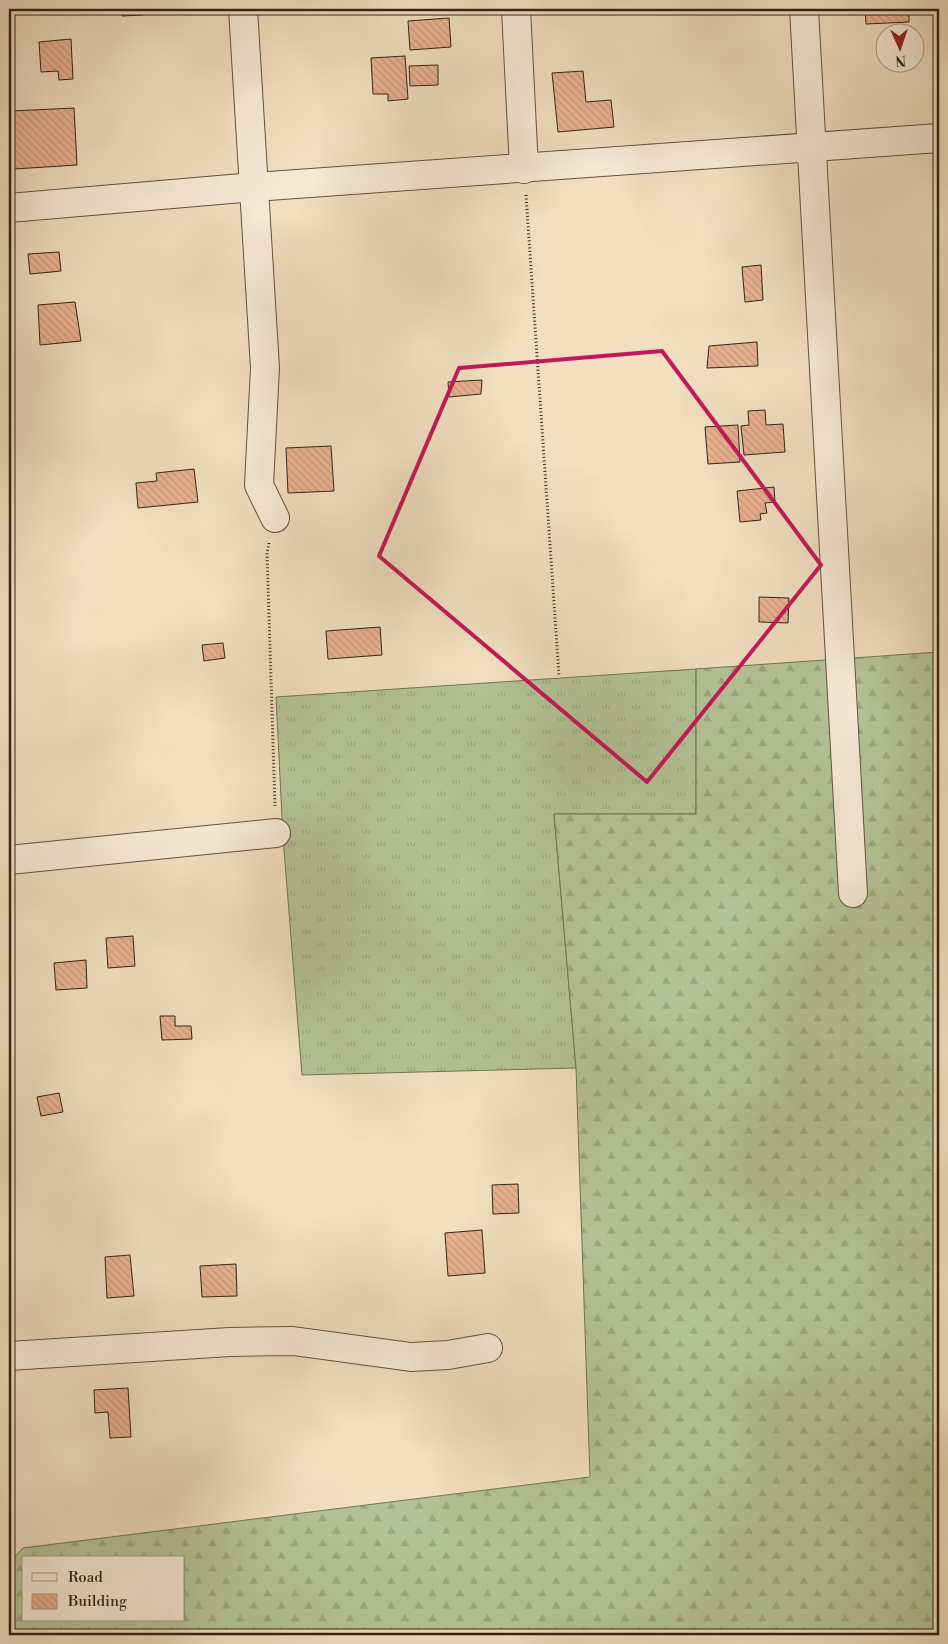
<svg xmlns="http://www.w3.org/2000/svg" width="948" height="1644" font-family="'Libre Bodoni',serif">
	<defs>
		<pattern id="grass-tufts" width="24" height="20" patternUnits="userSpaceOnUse" patternTransform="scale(1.25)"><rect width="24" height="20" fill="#b4c397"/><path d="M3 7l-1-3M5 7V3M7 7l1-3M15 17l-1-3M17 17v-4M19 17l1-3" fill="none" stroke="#9ba781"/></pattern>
		<pattern id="forest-firs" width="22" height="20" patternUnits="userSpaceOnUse" patternTransform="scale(1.25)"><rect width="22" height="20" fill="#b4c397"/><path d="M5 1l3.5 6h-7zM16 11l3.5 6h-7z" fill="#9ba781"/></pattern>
		<pattern id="building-back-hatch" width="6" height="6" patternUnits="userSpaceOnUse" patternTransform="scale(1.25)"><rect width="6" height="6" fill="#e9b291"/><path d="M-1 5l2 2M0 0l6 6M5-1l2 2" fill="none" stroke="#c8997c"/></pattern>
	</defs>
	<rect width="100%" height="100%" fill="#f1dfc0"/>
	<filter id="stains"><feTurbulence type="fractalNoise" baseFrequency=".004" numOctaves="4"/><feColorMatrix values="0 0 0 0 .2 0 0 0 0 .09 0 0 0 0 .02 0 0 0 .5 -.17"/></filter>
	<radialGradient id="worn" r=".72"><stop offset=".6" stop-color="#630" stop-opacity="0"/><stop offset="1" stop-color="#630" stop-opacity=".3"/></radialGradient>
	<!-- grass -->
	<path fill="url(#grass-tufts)" stroke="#727456" d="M696 669V814H554L576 1068 302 1075 283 837 276 697Z"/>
	<!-- forest -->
	<path fill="url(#forest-firs)" stroke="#727456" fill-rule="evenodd" d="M939 652V1635H9V1563L23 1548 590 1477 576 1068 554 814H696V669ZM24 1558H184V1620H24Z"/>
	<!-- building -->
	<g fill="url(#building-back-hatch)" stroke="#312414">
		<path d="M43 9H79V11L43 13Z"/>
		<path d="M121 9H142L143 15 122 16Z"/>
		<path d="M849 9H909V22L866 24 865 9Z"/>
		<path d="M449 18 451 47 410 50 408 21Z"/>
		<path d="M71 39 73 79 59 80 58 71 41 72 39 42Z"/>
		<path d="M405 56 408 99 388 101V94H373L371 58Z"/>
		<path d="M438 65V85L410 86 409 66Z"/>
		<path d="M583 71 586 102 611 100 614 127 558 132 552 73Z"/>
		<path d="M74 108 77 165 14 169 11 111Z"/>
		<path d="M59 252 61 271 30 274 28 254Z"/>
		<path d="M761 265 763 300 745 302 742 267Z"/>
		<path d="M75 302 81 341 40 345 38 305Z"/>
		<path d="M757 342 758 366 707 368 709 346Z"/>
		<path d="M482 380 481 394 449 397 448 382Z"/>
		<path d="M765 410 766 425 783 424 785 452 744 455 741 426 749 425 748 411Z"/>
		<path d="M738 425 740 462 708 464 705 427Z"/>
		<path d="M331 446 334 491 288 493 286 448Z"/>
		<path d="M194 469 198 502 138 508 136 483 157 481 156 473Z"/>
		<path d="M774 487 775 502 765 503 767 513 760 514 761 520 740 522 737 491Z"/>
		<path d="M939 591V623H935L934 592Z"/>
		<path d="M759 597 789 598 788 623 759 622Z"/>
		<path d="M380 627 382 655 328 659 326 631Z"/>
		<path d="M223 643 225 658 204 661 202 645Z"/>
		<path d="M133 936 135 966 108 968 106 938Z"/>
		<path d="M86 960 87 988 56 990 54 963Z"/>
		<path d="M160 1016H175V1026H191L192 1039 162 1040Z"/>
		<path d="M59 1093 63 1112 41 1116 37 1097Z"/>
		<path d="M518 1184 519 1213 493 1214 492 1185Z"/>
		<path d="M482 1230 485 1273 448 1276 445 1233Z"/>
		<path d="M130 1255 134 1296 107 1298 105 1257Z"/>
		<path d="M236 1264 237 1296 202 1297 200 1266Z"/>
		<path d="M128 1388 131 1437 110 1438 108 1412 95 1413 94 1390Z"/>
	</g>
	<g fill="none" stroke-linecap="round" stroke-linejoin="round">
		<defs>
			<g id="minor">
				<path d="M243 9 265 368 259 485 275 518"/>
				<path d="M516 9 524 169"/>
				<path d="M804 9 853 893"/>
				<path d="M9 208 254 187 939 138"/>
				<path d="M9 860 276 833"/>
				<path d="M9 1356 230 1342 293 1341 411 1357 448 1355 488 1348"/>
			</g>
		</defs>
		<!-- minor casing -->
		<use href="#minor" stroke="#61533f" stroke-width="30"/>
		<!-- path -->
		<g stroke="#312414" stroke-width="3" stroke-dasharray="1 2.5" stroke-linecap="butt">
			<path d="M526 195 559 676"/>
			<path d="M269 543 267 553 275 806"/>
		</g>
		<!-- minor -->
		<use href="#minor" stroke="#f6ead6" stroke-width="28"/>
	</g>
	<!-- marked area -->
	<path fill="none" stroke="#c2185b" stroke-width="4" stroke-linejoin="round" d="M662 351 821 565 647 782 379 556 459 368Z"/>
	<!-- margin -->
	<rect width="948" height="1644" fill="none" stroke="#f1dfc0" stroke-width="30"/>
	<rect x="10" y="10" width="928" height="1624" fill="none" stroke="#312414" stroke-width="2.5"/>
	<rect x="15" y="15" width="918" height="1614" fill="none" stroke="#312414"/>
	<!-- legend -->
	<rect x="22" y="1556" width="162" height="65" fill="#f6ead6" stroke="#a79b88"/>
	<rect x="32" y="1573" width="25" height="8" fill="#f6ead6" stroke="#a79b88"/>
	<text x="68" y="1582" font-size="15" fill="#312414">Road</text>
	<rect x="32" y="1594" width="25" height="15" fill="url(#building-back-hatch)" stroke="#a79b88"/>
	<text x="68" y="1606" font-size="15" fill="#312414">Building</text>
	<!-- north arrow -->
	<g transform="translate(900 48) rotate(177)"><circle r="24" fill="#f6ead6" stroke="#a79b88"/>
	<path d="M0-4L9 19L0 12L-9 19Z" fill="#8f2418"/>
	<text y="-8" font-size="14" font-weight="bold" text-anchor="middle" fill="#312414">N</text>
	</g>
	<rect width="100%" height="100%" filter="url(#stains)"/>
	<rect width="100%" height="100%" fill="url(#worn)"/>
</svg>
